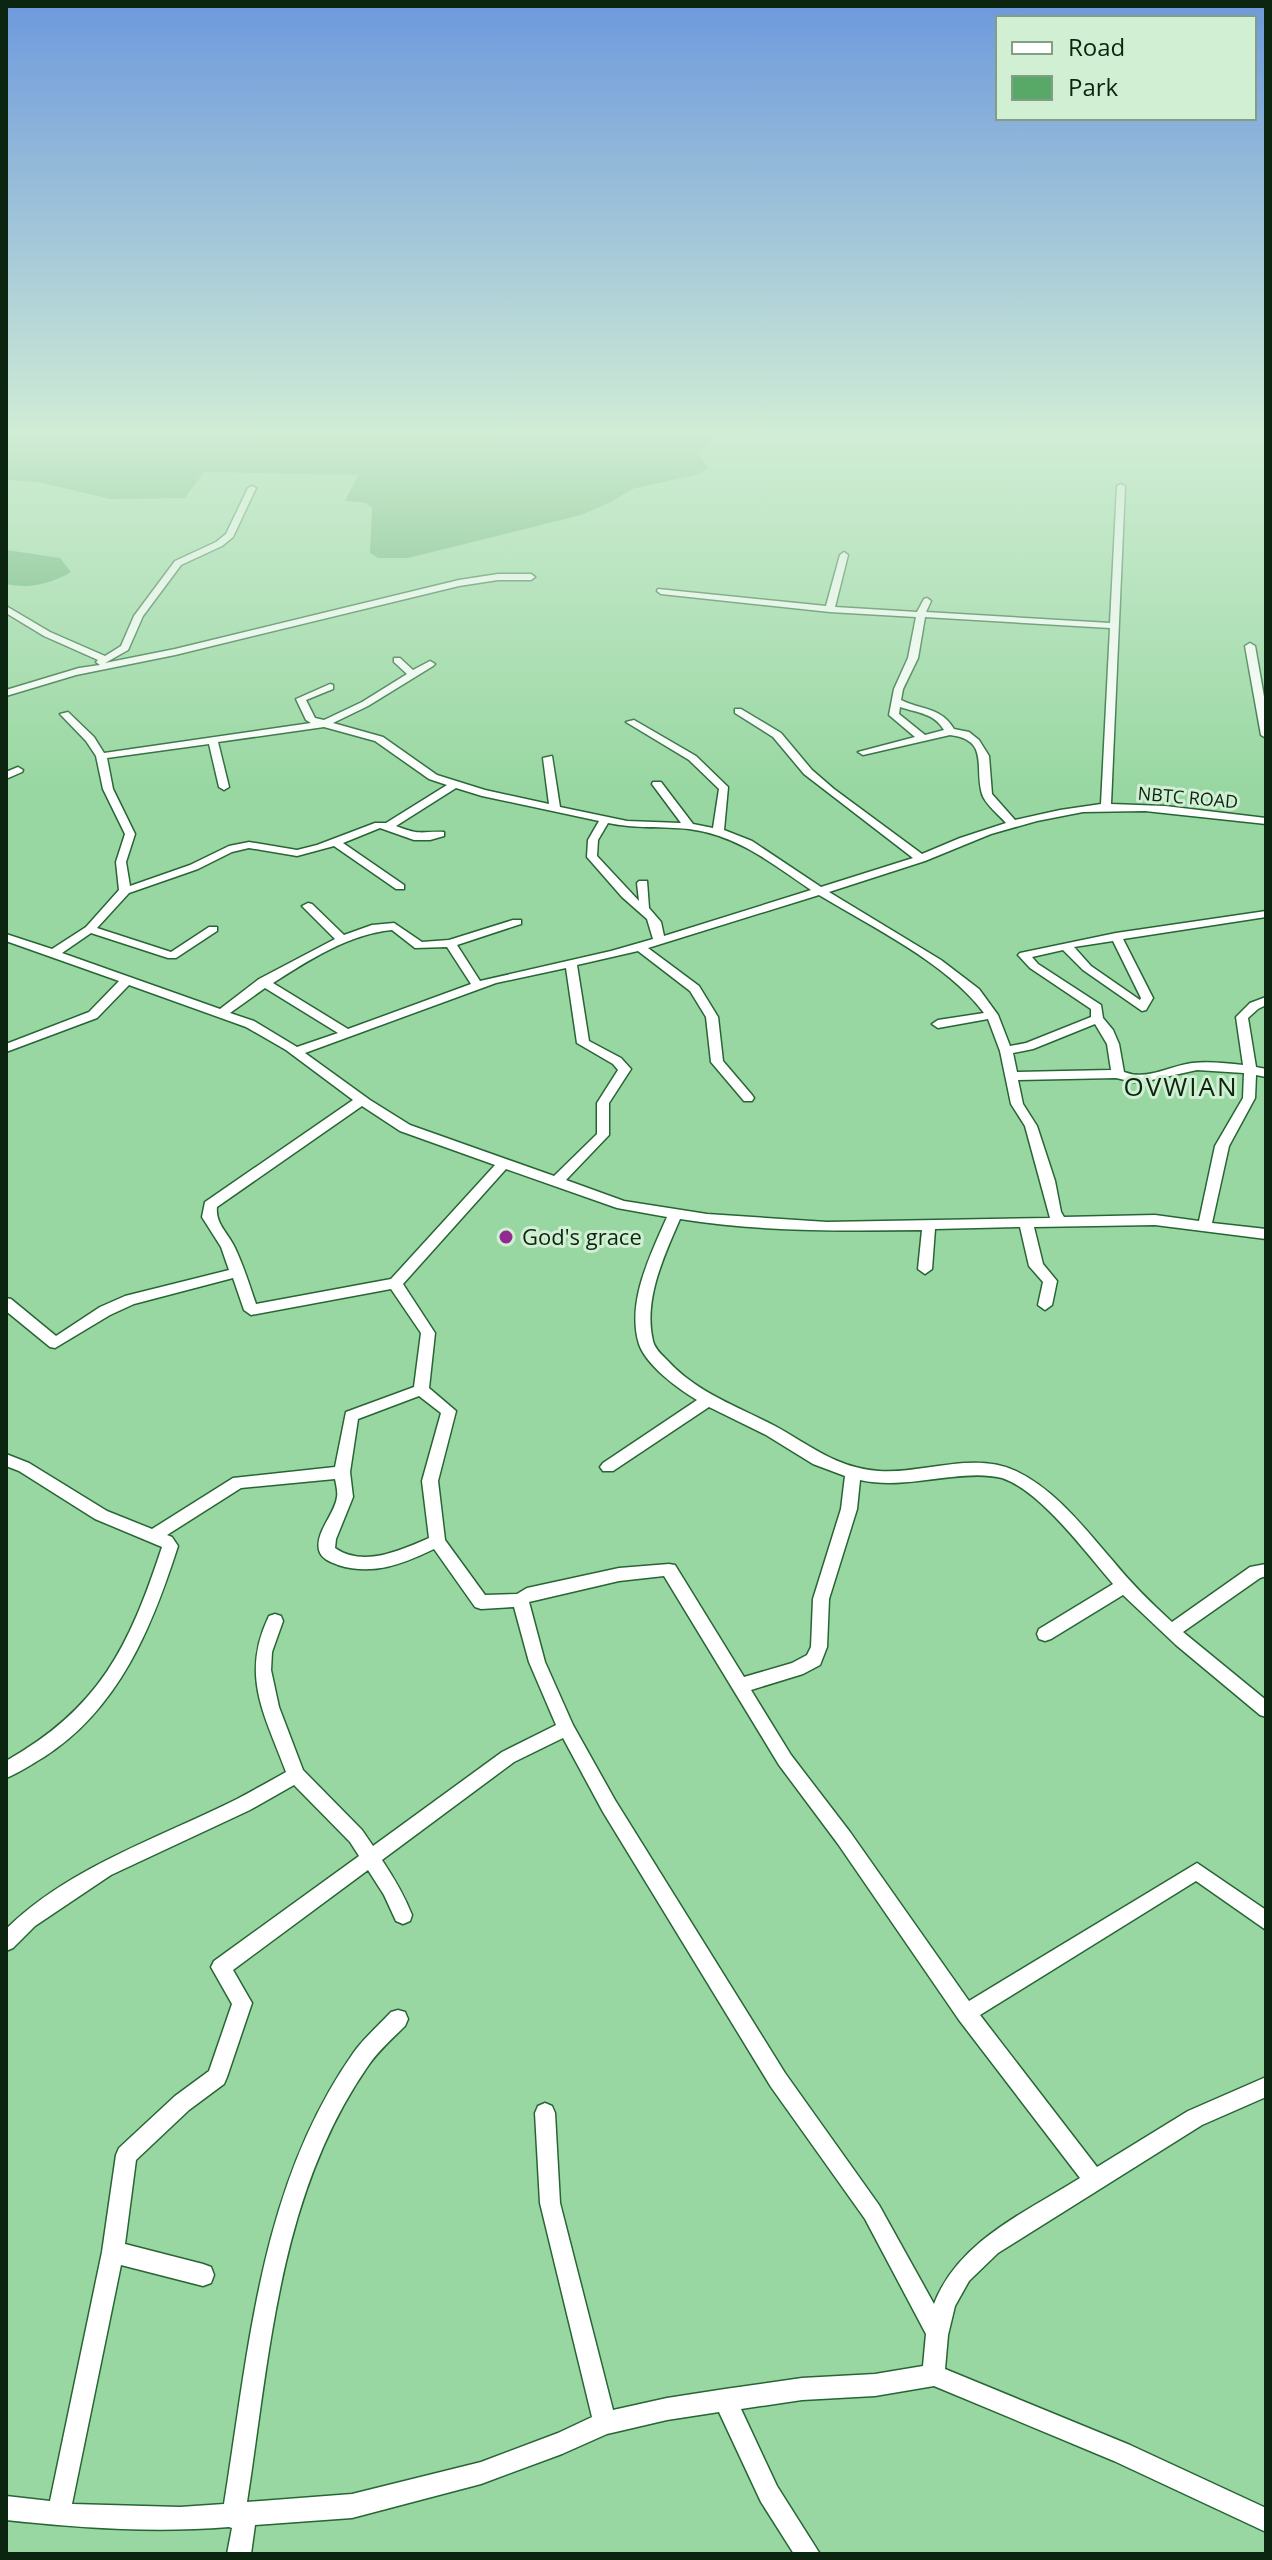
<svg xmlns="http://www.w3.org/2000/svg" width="1272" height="2560" font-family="'Open Sans',sans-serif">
	<rect width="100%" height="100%" fill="#98d7a1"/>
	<!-- green -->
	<g fill="#58a968">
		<path d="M6 433H719L698 454 708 468 700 474 632 489 611 502 581 515 408 558H378L370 553 372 508 366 503 345 501 358 475 204 472 185 498 110 499 38 482 6 480Z"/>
		<path d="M6 550 60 558 71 572C50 584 30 589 6 584Z"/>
	</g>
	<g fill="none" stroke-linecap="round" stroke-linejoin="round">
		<defs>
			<g id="minor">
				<path d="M1121 484 1125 486 1111 804 1165 806 1266 818V824L1145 811 1083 812 1037 821 991 834 925 861 829 892 941 960 979 989 998 1015 1010 1046 1026 1043 1091 1017V1009L1030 968 1018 955 1020 953 1116 933 1266 911V917L1123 939 1153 998 1146 1010 1142 1011 1083 970 1063 950 1032 957 1038 964 1101 1005 1103 1018 1113 1030 1119 1044 1124 1072C1147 1081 1169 1066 1192 1063 1209 1061 1226 1063 1243 1065L1236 1017 1250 1003 1266 997V1005L1258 1009 1248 1018 1256 1067 1266 1069V1077L1256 1075 1255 1098 1229 1146 1212 1223 1266 1229V1239L1155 1225 1034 1227 1043 1264 1057 1281 1052 1305 1045 1310 1038 1305 1043 1282 1029 1266 1020 1227 935 1229 932 1269 925 1274 918 1269 922 1230C841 1231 760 1232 680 1219 664 1256 643 1300 653 1341 655 1349 662 1355 667 1360 697 1393 737 1406 775 1426 810 1445 836 1468 879 1471 924 1474 973 1451 1016 1471 1056 1490 1085 1529 1113 1561 1131 1583 1151 1603 1172 1622L1250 1567 1266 1564V1576L1260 1578 1183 1632 1266 1700V1717L1260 1715 1176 1645 1123 1595 1051 1639 1045 1641 1039 1639 1037 1634 1039 1629 1113 1584C1086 1553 1041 1491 1002 1478 986 1474 969 1475 952 1477 921 1480 891 1487 860 1480L857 1509 829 1599 827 1647 820 1665 803 1674 751 1690 791 1755 850 1832 969 2001 1197 1863 1266 1910V1930L1196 1881 980 2015 1097 2167 1188 2111 1266 2077V2097L1202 2125 998 2253 969 2281 955 2306 948 2335 945 2369 1130 2445 1266 2508V2532L1114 2461 934 2386 875 2396 802 2400 741 2409 777 2486 820 2554H794L761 2502 719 2412 667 2420 607 2434 562 2454 481 2484 352 2518 255 2525 251 2554H227L232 2528 229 2527C154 2533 80 2528 6 2520V2496L50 2501 102 2252 116 2155 119 2148 175 2096 209 2071 232 2004 211 1967 214 1961 359 1856 350 1842 294 1785 250 1810 111 1875 35 1926 13 1948 6 1951V1929C69 1867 159 1838 237 1799 254 1790 270 1781 286 1772 265 1715 240 1676 269 1616L275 1614 281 1616 283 1621 272 1652 271 1670 279 1707 303 1770 362 1830 373 1846 502 1752 556 1725 529 1662 514 1607 481 1609 475 1607 434 1549C403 1564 373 1576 338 1565 331 1562 321 1559 319 1550 315 1532 335 1514 337 1497 338 1492 336 1484 335 1479L241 1488 167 1535 172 1537 178 1546C152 1627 119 1709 44 1757 32 1764 19 1773 6 1778V1761C100 1708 129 1647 162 1547L95 1519 19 1471 6 1466V1454L29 1463 107 1511 152 1529 233 1478 335 1467 346 1412 414 1387 421 1333 391 1289 251 1315 244 1310 233 1278 134 1304 110 1315 55 1348 50 1347 6 1311V1298L11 1299 56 1336 100 1307 125 1296 229 1270 221 1247 202 1217 205 1202 353 1100 286 1050 246 1027 129 985 97 1018 6 1052V1044L89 1012 119 981 6 941V934L52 949 86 927 119 890 116 862 125 834 103 789 96 756 86 741 60 714 68 712 94 737 104 753 311 723 306 720 296 699 330 684 333 685V689L306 700 315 718 324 720 362 702 407 674 394 662V658H400L413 670 430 661 435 664 433 666 368 706 333 723 383 737 437 775 485 790 549 804 543 758 552 756 560 807 627 821 681 823 652 784 653 782H661L693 824 713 828 719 789 689 760 626 722 634 720 696 756 728 787 724 830 752 841 821 887 913 858 804 774 773 737 735 713V709H741L781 733 812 770 834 789 922 854 960 838 1006 823C999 815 985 804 982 794 974 767 990 740 950 735L863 755 858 752 915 737 889 715 894 689 908 658 916 617 830 612 661 594 657 591 658 589 826 606 840 555 844 552 848 555 835 607 917 612 924 599 927 598 931 601 926 612 1110 623 1117 486ZM925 617 1110 628 1101 804 1060 810 1015 820 992 794 989 756 979 740 969 732 954 729C941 707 921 710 901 700L903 689 918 658ZM900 707C918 713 934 713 944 730L925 735 899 714ZM324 727 375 741 429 779 447 785 386 823H375L317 845 297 850 249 842 229 846 190 865 130 886 126 862 135 834 113 789 107 758 209 744 219 787 224 790 229 787 218 742ZM456 788 482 796 599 821 588 840 587 857 622 897 647 919 653 939 611 951 480 981 457 945 521 924V920H513L449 940 422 942 394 923 372 925 344 935 312 904 308 903 302 906 335 939 259 979 220 1009 62 953 91 933 168 958H176L217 931V927H209L171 952 97 928 129 893 198 869 232 852 249 848 297 856 334 846 396 889H404V885L343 843 380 828 414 840H430L444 836V832C421 831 421 836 396 826ZM608 823C635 829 662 826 689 829 737 835 773 864 811 890L664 936 661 922 649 908 647 881H639L637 883 639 901 597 856 598 840ZM819 895C872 927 947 963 984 1013L938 1020 932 1024 938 1028 988 1019 1000 1051 1011 1104 1025 1126 1050 1218 827 1222 707 1214 624 1201 566 1180 609 1135V1103L631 1069 621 1058 589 1041 577 965 638 951 690 991 706 1017 711 1062 744 1101H752L754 1098 752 1095 723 1061 718 1017 699 986 648 948ZM392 930 415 948 447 947 471 984 348 1029 273 983C309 960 349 934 392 930ZM1113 941 1141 998 1140 1000 1091 966 1074 947ZM566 968 577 1043 613 1064 618 1070 597 1103V1134L554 1176 410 1125 370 1100 305 1053 496 983ZM265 988 338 1033 297 1047 254 1021 230 1013ZM1095 1024 1107 1044 1111 1070 1017 1072 1013 1053 1033 1049ZM1197 1070 1244 1073 1243 1098 1215 1146 1199 1221 1155 1215 1064 1217 1061 1212 1055 1181 1037 1126 1023 1104 1018 1080 1116 1078 1138 1083ZM362 1106 400 1131 495 1165 391 1279 256 1304C249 1284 244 1267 235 1248 229 1234 215 1224 217 1207ZM506 1169 617 1208 667 1217C651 1254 626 1302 639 1344 646 1365 678 1389 697 1400L603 1463 600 1467 603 1471H613L709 1407 766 1435 813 1464 845 1476 841 1509 813 1599 811 1647 807 1655 792 1663 744 1677 675 1565 669 1564 619 1568 527 1588 517 1594 485 1595 445 1540 438 1481 456 1411 429 1388 435 1333 403 1284ZM419 1396 441 1413 422 1481 429 1538C401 1550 364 1568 335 1548L336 1539 353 1497 350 1472 358 1419ZM664 1576 779 1765 838 1844 959 2020 1080 2178C1026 2212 958 2241 934 2304L879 2205 785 2073 615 1800 573 1725 545 1662 529 1602 619 1581ZM563 1738 603 1812 771 2087 865 2219 926 2334 923 2366 875 2374 802 2378 725 2389 667 2398 613 2410 560 2203 555 2113 552 2106 545 2103 538 2106 535 2113 540 2203 592 2417 558 2433 481 2462 352 2494 247 2502C270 2353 279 2194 368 2066 378 2051 392 2039 405 2026L408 2019 405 2012 398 2010 391 2012C379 2025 364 2038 354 2052 260 2185 249 2349 224 2504L180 2507 72 2504 121 2265 203 2286 211 2283 214 2275 211 2267 203 2264 125 2244 136 2160 189 2110 224 2084 227 2077 252 2003 233 1970 368 1870 384 1895 396 1921 403 1924 410 1921 412 1915C404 1895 394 1878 382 1860L514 1762Z"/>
				<path d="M252 486 256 488 233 537 222 546 181 565 143 616 128 650 105 663 175 649 459 580 498 574H531L535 577 531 580H498L459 586 175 655 76 675 6 696V690L79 668 100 665 96 662 98 660 44 636 6 613V606L50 632 105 656 121 646 134 616 175 561 216 542 226 534 248 488Z"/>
				<path d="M1250 643 1255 646 1266 708V738L1261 735 1245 646Z"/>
				<path d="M18 767 23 770 22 772 6 779V772Z"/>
			</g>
		</defs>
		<!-- minor casing -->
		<use href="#minor" stroke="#276535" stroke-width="3"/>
		<!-- minor -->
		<use href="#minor" fill="#fff" fill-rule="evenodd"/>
	</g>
	<!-- sky -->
	<linearGradient id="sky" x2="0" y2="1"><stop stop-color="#6d99dd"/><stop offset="0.55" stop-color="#d1edd5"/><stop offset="1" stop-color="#d1edd5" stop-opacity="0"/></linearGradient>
	<rect width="1272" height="791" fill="url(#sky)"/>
	<!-- markers -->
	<circle fill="#912b90" stroke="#d0efd3" stroke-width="3" cx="506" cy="1237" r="8"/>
	<g text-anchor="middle" stroke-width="6" stroke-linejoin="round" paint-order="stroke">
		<!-- far-street labels -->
		<g font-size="18" fill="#0c2511" stroke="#d0efd3">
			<text transform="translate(1188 798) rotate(5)" y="6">NBTC ROAD</text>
		</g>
		<!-- poi labels -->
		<g font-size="22" fill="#0c2511" stroke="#d0efd3" text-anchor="start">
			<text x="522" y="1245">God's grace</text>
		</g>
		<!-- quarter labels -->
		<g font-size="26" letter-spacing="2" fill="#0c2511" stroke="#d0efd3">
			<text x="1181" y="1096">OVWIAN</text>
		</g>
	</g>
	<!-- border -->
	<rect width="1272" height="2560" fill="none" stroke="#0c2511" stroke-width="16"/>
	<!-- legend -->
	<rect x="996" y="16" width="260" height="104" fill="#d0efd3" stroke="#829e85" stroke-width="2"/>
	<rect x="1012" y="42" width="40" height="12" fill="#ffffff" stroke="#829e85" stroke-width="2"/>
	<text x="1068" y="56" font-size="24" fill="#0c2511">Road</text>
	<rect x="1012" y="76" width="40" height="24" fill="#58a968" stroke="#829e85" stroke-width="2"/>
	<text x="1068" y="96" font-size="24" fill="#0c2511">Park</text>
</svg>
